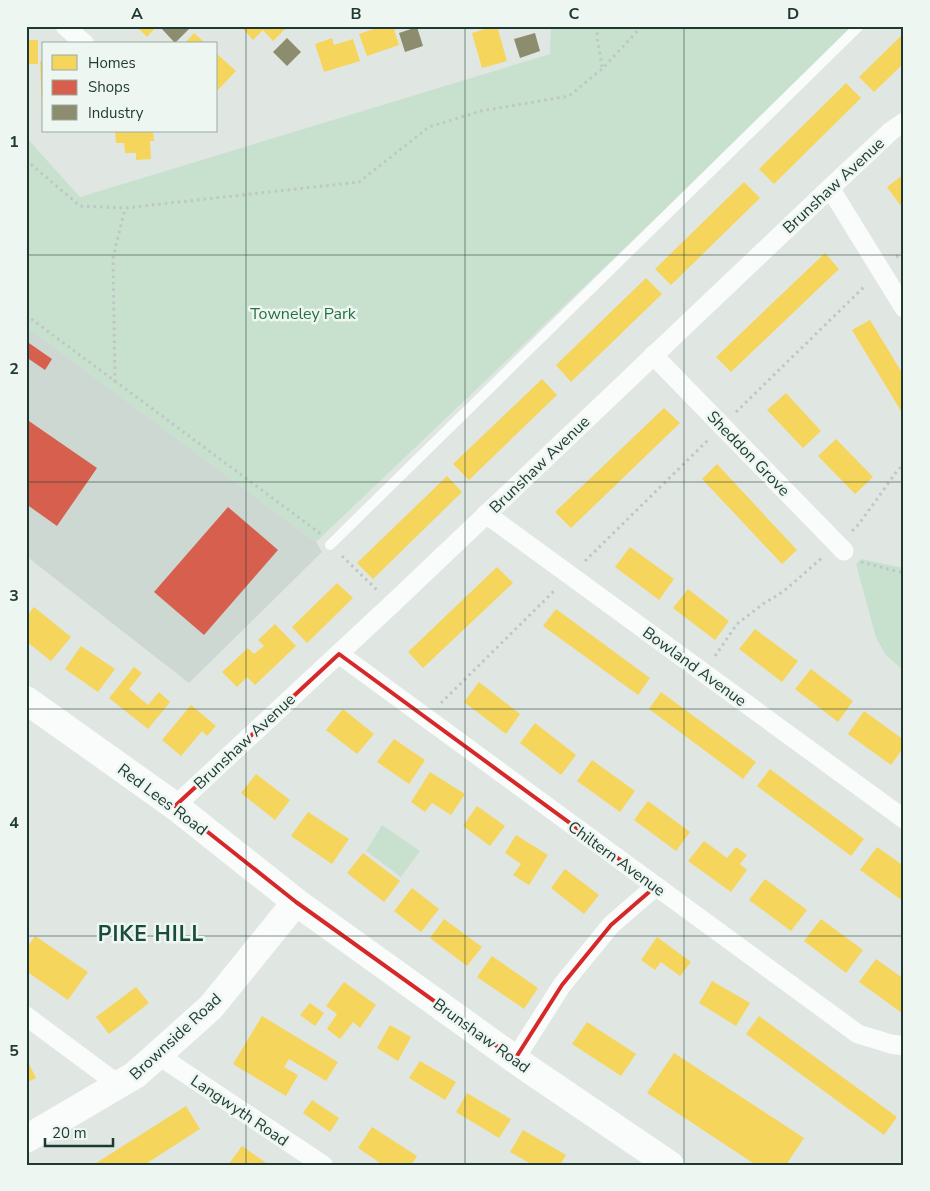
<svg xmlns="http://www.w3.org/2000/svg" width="930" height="1191" font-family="'Nunito Sans',sans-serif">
	<rect width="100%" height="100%" fill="#e0e7e3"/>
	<!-- built -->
	<path fill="#cdd8d3" d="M26 326 316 542 322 552 189 683 26 556Z"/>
	<!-- green -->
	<g fill="#c8e1ce">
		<path d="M551 26H858L316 542 26 326V137L80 197 550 54Z"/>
		<path d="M861 559 904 568V671L886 655 876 638 856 564Z"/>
		<path d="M382 825 420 851 401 877 366 851Z"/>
	</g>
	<!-- homes -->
	<g fill="#f6d55c">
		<path d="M136 26H157L147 37Z"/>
		<path d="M245 26H288L273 41 263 30 253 40 243 29Z"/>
		<path d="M383 26H393L399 45 367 56 359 34Z"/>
		<path d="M495 26H497L507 61 482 68 472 33Z"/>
		<path d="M194 33 206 44H184Z"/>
		<path d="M904 33V63L874 92 859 77Z"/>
		<path d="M332 38 334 45 353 39 360 61 324 72 315 44Z"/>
		<rect x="26" y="40" width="12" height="24"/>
		<path d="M216 53 236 71 216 92Z"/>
		<path d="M40 61H44V110H42Z"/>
		<path d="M846 83 861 98 774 184 759 169Z"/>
		<path d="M115 131H153L154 141H150L151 159 136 160V153H125L124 143H116Z"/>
		<path d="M904 174V203L900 205 887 187Z"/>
		<path d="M744 182 760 198 671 285 655 269Z"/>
		<path d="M825 253 839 269 731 372 716 357Z"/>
		<path d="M646 278 662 294 571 382 556 365Z"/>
		<path d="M870 320 904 376V416L852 330Z"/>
		<path d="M542 379 557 395 469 480 453 464Z"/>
		<path d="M786 393 821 431 803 448 767 410Z"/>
		<path d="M664 408 680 423 571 528 555 512Z"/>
		<path d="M836 439 873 477 855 494 818 456Z"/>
		<path d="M717 464 797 550 782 564 702 479Z"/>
		<path d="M447 476 462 492 373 579 357 563Z"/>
		<path d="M630 547 674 579 659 600 615 567Z"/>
		<path d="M497 567 513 583 423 668 408 652Z"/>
		<path d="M337 583 353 598 307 643 292 627Z"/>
		<path d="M688 589 729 621 715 640 673 608Z"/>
		<path d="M34 607 71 637 51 661 26 641V617Z"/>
		<path d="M556 609 650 678 638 695 543 626Z"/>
		<path d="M275 624 296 646 255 685 247 677 237 687 222 672 248 648 254 654 264 646 258 640Z"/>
		<path d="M755 629 798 661 782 682 739 649Z"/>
		<path d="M81 646 115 669 98 692 65 669Z"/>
		<path d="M134 667 142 673 129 689 148 705 159 692 170 702 148 729 109 698Z"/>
		<path d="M811 669 853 701 838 722 795 689Z"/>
		<path d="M479 682 520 714 506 734 464 702Z"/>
		<path d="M661 692 756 762 743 779 649 709Z"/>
		<path d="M191 705 216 726 207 736 202 731 181 756 162 740Z"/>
		<path d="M343 709 374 734 357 754 326 730Z"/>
		<path d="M864 711 904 740V747L891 765 848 734Z"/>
		<path d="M535 723 576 755 561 775 520 743Z"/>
		<path d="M394 739 425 760 409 784 377 762Z"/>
		<path d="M592 760 635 791 620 812 577 781Z"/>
		<path d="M770 769 864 839 851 856 757 786Z"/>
		<path d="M430 772 465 794 451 815 432 803 425 812 411 802Z"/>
		<path d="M256 774 290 800 275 820 241 793Z"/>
		<path d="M648 801 690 832 676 851 634 820Z"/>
		<path d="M477 806 505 826 490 846 463 826Z"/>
		<path d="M308 812 349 839 332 864 291 836Z"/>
		<path d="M516 835 548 855 529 885 513 875 521 864 505 853Z"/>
		<path d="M704 841 727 858 736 847 747 855 740 864 747 870 731 892 688 861Z"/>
		<path d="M877 847 904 866 903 901 860 870Z"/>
		<path d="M363 853 400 881 384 902 347 873Z"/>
		<path d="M565 869 599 895 584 914 551 888Z"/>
		<path d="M765 879 807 910 791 931 749 900Z"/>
		<path d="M412 888 439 909 421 932 394 911Z"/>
		<path d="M444 919 482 947 467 966 430 938Z"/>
		<path d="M821 919 863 950 846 973 804 941Z"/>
		<path d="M35 936 88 972 68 1000 26 971V949Z"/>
		<path d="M657 937 691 962 680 976 661 962 655 970 641 960Z"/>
		<path d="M492 956 538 988 524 1009 477 977Z"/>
		<path d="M876 959 904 979V1010L902 1013 859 982Z"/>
		<path d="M712 981 750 1003 736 1026 699 1003Z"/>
		<path d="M344 982 376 1005 360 1028 353 1022 340 1039 327 1029 337 1014 326 1006Z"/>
		<path d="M136 987 149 1003 109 1034 96 1017Z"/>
		<path d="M310 1003 324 1013 315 1026 300 1015Z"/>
		<path d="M262 1016 338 1062 326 1081 289 1059 284 1067 298 1075 286 1096 233 1064Z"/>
		<path d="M759 1016 897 1117 884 1135 746 1034Z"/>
		<path d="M587 1022 636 1054 621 1076 572 1044Z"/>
		<path d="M390 1025 411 1037 398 1061 377 1048Z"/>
		<path d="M674 1053 804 1138 786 1165H756L647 1093Z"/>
		<path d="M26 1058 36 1078 26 1083Z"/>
		<path d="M420 1061 456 1082 445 1100 409 1078Z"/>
		<path d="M467 1093 511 1119 499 1138 456 1112Z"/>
		<path d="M312 1100 339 1118 330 1132 303 1113Z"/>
		<path d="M186 1106 200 1129 144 1165H93Z"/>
		<path d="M372 1127 417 1156 411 1165H383L358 1148Z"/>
		<path d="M523 1130 566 1155 560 1165H533L510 1152Z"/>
		<path d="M242 1146 269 1165H228Z"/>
	</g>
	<!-- shops -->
	<g fill="#d6604d">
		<path d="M26 341 52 359 45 370 26 357Z"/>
		<path d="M26 419 97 468 57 526 26 504Z"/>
		<path d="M228 507 278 550 204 635 154 592Z"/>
	</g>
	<!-- industry -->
	<g fill="#8c8c6e">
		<path d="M163 26H188L190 28 175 43 161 28Z"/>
		<path d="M417 27 423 46 405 52 399 33Z"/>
		<path d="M535 33 540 51 520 58 514 39Z"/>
		<path d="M287 38 301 52 287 66 273 52Z"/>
	</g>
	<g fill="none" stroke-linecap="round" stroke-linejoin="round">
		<!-- path -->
		<g stroke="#bfc7c5" stroke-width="3" stroke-dasharray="2.5 4" stroke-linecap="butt">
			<path d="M598 26 597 36 602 67"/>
			<path d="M26 160 80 206 125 208 359 182 429 127 481 111 569 96 603 68 642 26"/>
			<path d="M896 257 904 251"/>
			<path d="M26 315 321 534"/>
			<path d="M115 382 113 258 125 208"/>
			<path d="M736 412 866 285"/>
			<path d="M852 531 859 524 897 471 904 464"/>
			<path d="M342 556 377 590"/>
			<path d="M585 561 709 439"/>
			<path d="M861 562 904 573"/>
			<path d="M715 656 737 624 763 604 784 591 823 557"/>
			<path d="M441 703 555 590"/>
		</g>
		<!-- lane -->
		<path stroke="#fafbfb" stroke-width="10" d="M330 545 859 26"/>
		<!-- street -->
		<g stroke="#fafbfb" stroke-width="19">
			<path d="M65 26 85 44"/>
			<path d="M830 188 904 308"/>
			<path d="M653 355 844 551"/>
			<path d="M486 514 904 819"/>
			<path d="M339 654 858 1034 891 1044 904 1046"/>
			<path d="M175 806 392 604 830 188 891 131 904 122"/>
			<path d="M26 1016 119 1085"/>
			<path d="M158 1055 323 1165"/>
			<path d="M515 1059 562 985 611 925 656 886"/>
		</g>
		<!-- secondary -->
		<g stroke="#fafbfb" stroke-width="28">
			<path d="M26 700 175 806 296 902 530 1070 670 1165"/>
			<path d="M26 1139 135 1075 211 1007 296 902"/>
		</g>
	</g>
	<!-- marked area -->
	<path fill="none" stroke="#d62828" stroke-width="4" stroke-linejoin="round" d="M339 654 656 886 611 925 562 985 515 1059 296 902 175 806Z"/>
	<!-- grid -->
	<path fill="none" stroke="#1e3931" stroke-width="1" stroke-opacity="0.55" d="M246 26V1165M465 26V1165M684 26V1165M26 255H904M26 482H904M26 709H904M26 936H904"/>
	<g text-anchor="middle" stroke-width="5" stroke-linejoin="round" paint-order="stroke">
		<!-- street labels -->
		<g font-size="16" fill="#1e3931" stroke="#edf6f1">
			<text transform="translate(833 185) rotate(-43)" y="6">Brunshaw Avenue</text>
			<text transform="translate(749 453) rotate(46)" y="6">Sheddon Grove</text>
			<text transform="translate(539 464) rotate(-44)" y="6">Brunshaw Avenue</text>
			<text transform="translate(695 666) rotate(36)" y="6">Bowland Avenue</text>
			<text transform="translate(244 741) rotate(-43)" y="6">Brunshaw Avenue</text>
			<text transform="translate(163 799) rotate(37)" y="6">Red Lees Road</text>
			<text transform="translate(617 858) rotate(36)" y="6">Chiltern Avenue</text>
			<text transform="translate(482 1035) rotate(36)" y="6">Brunshaw Road</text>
			<text transform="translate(175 1036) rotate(-43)" y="6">Brownside Road</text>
			<text transform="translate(240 1110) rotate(34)" y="6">Langwyth Road</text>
		</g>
		<!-- park labels -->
		<g font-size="16" fill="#277140" stroke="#edf6f1">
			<text x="303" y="319">Towneley Park</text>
		</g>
		<!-- district labels -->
		<g font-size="21" font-weight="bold" letter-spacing="1" fill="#1a4b3d" stroke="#edf6f1">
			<text x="151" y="941">PIKE HILL</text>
		</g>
	</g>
	<!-- border -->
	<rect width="930" height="1191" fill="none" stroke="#edf6f1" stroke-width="55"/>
	<!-- legend -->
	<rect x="42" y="42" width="175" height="90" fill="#edf6f1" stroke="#9aaaa4"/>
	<rect x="52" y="55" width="25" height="15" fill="#f6d55c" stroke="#9aaaa4"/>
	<text x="88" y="68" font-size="15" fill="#1e3931">Homes</text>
	<rect x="52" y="80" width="25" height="15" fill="#d6604d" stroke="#9aaaa4"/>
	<text x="88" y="92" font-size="15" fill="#1e3931">Shops</text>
	<rect x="52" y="105" width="25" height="15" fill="#8c8c6e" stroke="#9aaaa4"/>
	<text x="88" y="118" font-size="15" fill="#1e3931">Industry</text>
	<!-- scale -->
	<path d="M45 1138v8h68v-8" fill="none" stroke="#1e3931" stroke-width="2.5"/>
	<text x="52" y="1138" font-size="15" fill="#1e3931" stroke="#edf6f1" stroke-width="4" paint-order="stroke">20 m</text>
	<rect x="28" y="28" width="874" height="1136" fill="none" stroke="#1e3931" stroke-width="2"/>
	<g font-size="16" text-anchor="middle" font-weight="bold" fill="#1e3931">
		<text x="137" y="19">A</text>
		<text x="356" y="19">B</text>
		<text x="574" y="19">C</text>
		<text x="793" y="19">D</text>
		<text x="14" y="147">1</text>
		<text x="14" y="374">2</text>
		<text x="14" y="601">3</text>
		<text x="14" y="828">4</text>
		<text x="14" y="1056">5</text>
	</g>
</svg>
